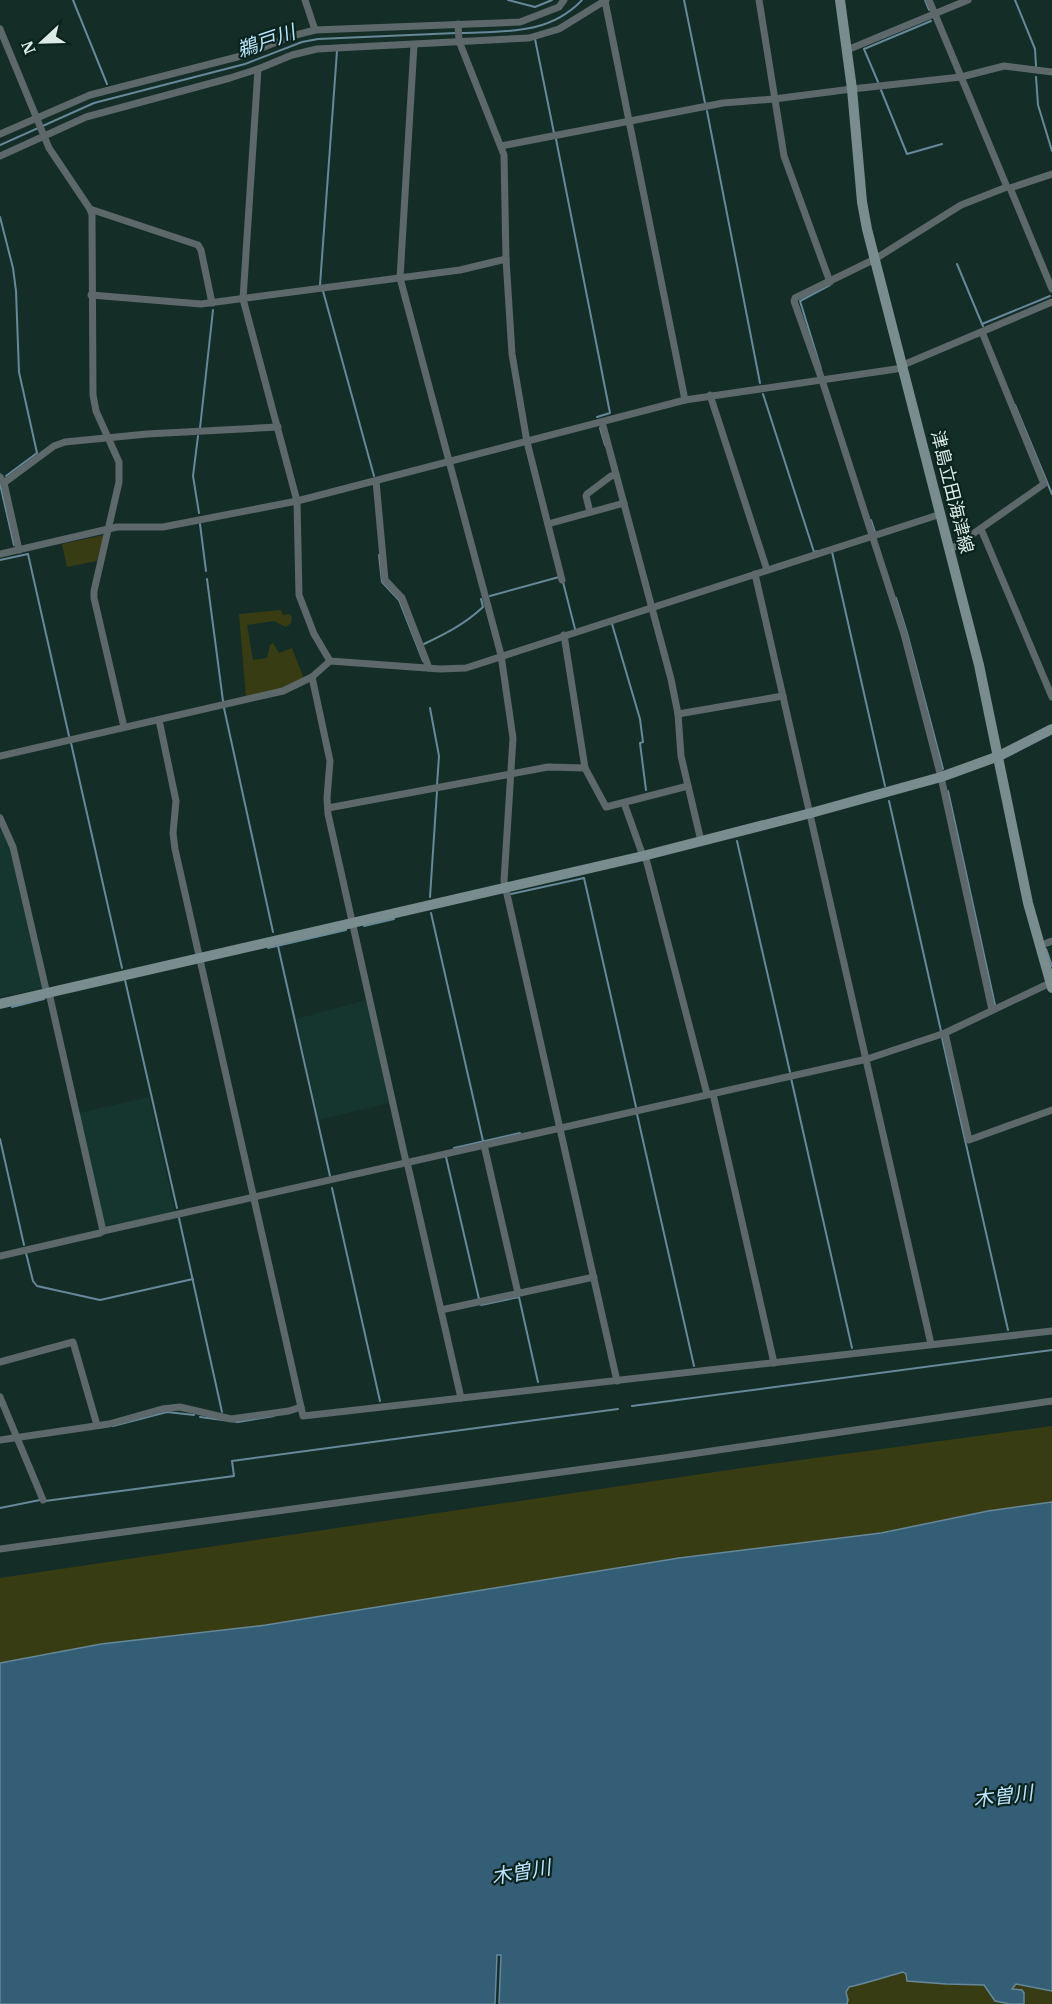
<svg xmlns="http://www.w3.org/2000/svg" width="1052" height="2004" font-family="'IBM Plex Serif','Noto Sans JP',serif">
	<rect width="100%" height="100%" fill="#152d27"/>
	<!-- built -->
	<g fill="#14362e">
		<path d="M0 822 9 838 43 988 0 997Z"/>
		<path d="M366 1000 389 1103 319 1120 296 1019Z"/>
		<path d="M149 1097 175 1212 105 1226 79 1113Z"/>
	</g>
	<!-- green -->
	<g fill="#383c13">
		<path d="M104 535 97 561 67 567 62 544Z"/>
		<path d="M281 610 283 615 289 614 292 617 291 623 286 627 274 621 247 625 253 660 267 658 270 645 273 643 279 653 292 648 304 679 283 689 246 697 239 614Z"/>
		<path d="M1052 1426V1502L988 1511 881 1533 266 1625 101 1644 0 1663V1578L735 1469Z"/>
		<path d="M903 1972 906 1974 908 1981 946 1984 984 1985 995 2001 1010 2004H847L848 2000 846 1992 849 1987 859 1983H868Z"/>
		<path d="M1016 1984 1052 1991V2004H1024L1025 1997 1022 1990 1013 1989 1012 1987Z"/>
	</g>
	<!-- water -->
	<path fill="#335e76" stroke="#668898" stroke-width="1.5" d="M1052 1502V1991L1016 1984 1012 1989 1022 1990 1024 1993V2004H1010L995 2001 984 1985 946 1984 907 1981 906 1974 903 1972C885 1977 867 1983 849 1987L846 1992 848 2000 847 2004H499L501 1955H497L495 2004H0V1663L101 1644 266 1625 679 1558 881 1533 988 1511Z"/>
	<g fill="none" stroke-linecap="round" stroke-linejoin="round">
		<!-- stream -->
		<g stroke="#668898" stroke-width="2">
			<path d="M73 0 107 84"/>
			<path d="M508 0 535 7 552 0"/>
			<path d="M684 0 705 103"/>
			<path d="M925 0 929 10"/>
			<path d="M1015 0 1035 49 1036 66"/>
			<path d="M461 33C506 31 549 35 582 0"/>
			<path d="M535 39 554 133"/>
			<path d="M1036 77 1038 105 1052 151"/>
			<path d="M878 82 864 49 931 21"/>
			<path d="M881 90 907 154 942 144"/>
			<path d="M707 111 760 383"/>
			<path d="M556 139 610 413 597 417"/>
			<path d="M0 145 94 103 245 64 302 42 318 39 456 33"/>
			<path d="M0 217 13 268 16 291 19 372 37 453 6 476"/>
			<path d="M957 264 982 324"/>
			<path d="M320 285 337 51"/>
			<path d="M323 291 374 476"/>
			<path d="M983 326 982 324 1050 296"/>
			<path d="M821 369 800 301 830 285"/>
			<path d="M763 394 814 552 817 551"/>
			<path d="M1015 405 1052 494"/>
			<path d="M200 428 213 310"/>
			<path d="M600 428 605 445"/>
			<path d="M198 436 193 476 199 513"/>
			<path d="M0 484 14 545"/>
			<path d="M871 520 875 532"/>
			<path d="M200 524 206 571"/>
			<path d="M832 552 885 786"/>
			<path d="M379 555 382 582 399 600 423 661"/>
			<path d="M0 560 28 554 69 736"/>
			<path d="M207 579 223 701"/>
			<path d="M563 582 575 629"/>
			<path d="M490 596 559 577"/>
			<path d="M896 598 907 633 943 769"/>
			<path d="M612 624 640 719 643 742 640 743 646 790"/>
			<path d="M424 644C445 634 465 624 483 607L481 599"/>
			<path d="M224 708 273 932"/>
			<path d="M430 708 439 756 437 785"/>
			<path d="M71 743 122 968"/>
			<path d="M948 791 995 1005"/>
			<path d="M889 801 941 1031"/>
			<path d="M737 841 790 1072"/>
			<path d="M511 894 584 878 636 1107"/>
			<path d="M430 897 437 791"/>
			<path d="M431 913 483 1141"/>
			<path d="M364 926 394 919"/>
			<path d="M278 946 330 1176"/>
			<path d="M268 948 346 930"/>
			<path d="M1046 949 1052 966"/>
			<path d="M125 980 177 1208"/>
			<path d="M12 1007 44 999"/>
			<path d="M942 1038 1008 1330"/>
			<path d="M791 1078 852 1348"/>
			<path d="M637 1114 694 1366"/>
			<path d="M0 1139 24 1245"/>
			<path d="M454 1148 520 1133"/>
			<path d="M446 1157 479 1299"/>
			<path d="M332 1188 380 1401"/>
			<path d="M179 1218 222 1412"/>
			<path d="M26 1253 33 1281 37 1286 100 1300 193 1279"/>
			<path d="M481 1305 519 1297 538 1382"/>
			<path d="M632 1406 1052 1350"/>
			<path d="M200 1417 238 1422 274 1416"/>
			<path d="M113 1426 167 1412 194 1415"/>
			<path d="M45 1501 234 1476 232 1461 618 1409"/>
			<path d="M0 1508 40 1500"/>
		</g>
		<!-- street -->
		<g stroke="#5c6869" stroke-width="7">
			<path d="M305 0 315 30"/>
			<path d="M759 0 784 156 830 282"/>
			<path d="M929 0 1007 187 1010 188 1052 289"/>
			<path d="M605 1 685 400"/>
			<path d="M458 24 459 41 504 155 506 259 512 354 527 442 562 580"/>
			<path d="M0 29 49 148 90 209 92 215 93 395 96 411 119 462V482L94 591V598L124 727"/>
			<path d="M414 45 400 278 501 655 513 738 504 881 617 1381"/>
			<path d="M847 50 968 0"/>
			<path d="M258 69 243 299 297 501 299 595 314 634 330 661"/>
			<path d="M0 134 90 95 241 56 292 36 315 30 520 22 559 7 564 0"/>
			<path d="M501 146 723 103 774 99 852 89 961 77 1004 66 1052 72"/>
			<path d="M0 156 86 117 230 78 258 69 292 55 317 49 529 38 559 29 606 0"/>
			<path d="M1010 188 1052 174"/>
			<path d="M90 209 198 245 201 250 212 303"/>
			<path d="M91 295 201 304 460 270 506 259"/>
			<path d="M903 365 1052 302"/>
			<path d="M710 395 767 570"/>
			<path d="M602 422 671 679 678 714 681 756 701 841"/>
			<path d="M0 477 4 483 19 550"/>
			<path d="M376 481 385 580 402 598 429 668"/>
			<path d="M4 483 54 446 65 442 147 434 278 427"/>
			<path d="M590 512 586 496 587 494 611 476 616 475"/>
			<path d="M548 524 624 503"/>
			<path d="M981 529 1052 697"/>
			<path d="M950 550 1044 484 982 332"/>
			<path d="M0 554 117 527H163L297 501 685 400 903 368"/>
			<path d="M755 574 931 1344"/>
			<path d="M564 635 585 768"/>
			<path d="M312 677 330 761 327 798 328 814 406 1162"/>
			<path d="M678 714 783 696"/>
			<path d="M159 720 176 801 173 833 175 849 303 1416 1052 1331"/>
			<path d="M0 756 283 691 312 677 330 661 440 669 466 668 941 514"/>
			<path d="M624 803 643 856"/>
			<path d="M328 808 548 767 585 768 606 807 688 786"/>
			<path d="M0 818 13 847 47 994"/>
			<path d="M645 855 707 1094"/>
			<path d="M1039 946 1052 941"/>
			<path d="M49 993 103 1231 867 1059 945 1033 1050 983"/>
			<path d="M992 1010 941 777 904 634 822 380 794 301 795 298 875 259 961 205 1007 187"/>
			<path d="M945 1033 969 1140 1052 1110"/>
			<path d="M713 1094 774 1363"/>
			<path d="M484 1145 518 1293"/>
			<path d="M407 1162 461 1398"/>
			<path d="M0 1256 100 1233 103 1231"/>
			<path d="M441 1310 594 1277"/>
			<path d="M0 1362 73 1342 97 1425"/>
			<path d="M0 1397 43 1500"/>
			<path d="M0 1440 109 1424 162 1409 180 1407 231 1419 289 1411 301 1407"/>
			<path d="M0 1549 664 1458 1052 1401"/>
		</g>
		<!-- secondary -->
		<g stroke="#798c8e" stroke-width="10">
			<path d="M840 0 852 89 862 202 867 229 979 665 1028 903 1052 988"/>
			<path d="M0 1004 643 856 811 813 941 777 999 756 1052 729"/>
		</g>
	</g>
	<g text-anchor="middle" stroke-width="4.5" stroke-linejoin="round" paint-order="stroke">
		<!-- street labels -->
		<g font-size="18" fill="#ddebe7" stroke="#0b231d">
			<text transform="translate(952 492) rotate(76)" y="6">津島立田海津線</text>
		</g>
		<!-- water labels -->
		<g font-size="20" font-style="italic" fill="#bbe4fd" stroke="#0b231d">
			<text transform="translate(266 41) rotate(-19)" y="7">鵜戸川</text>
			<text transform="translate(1003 1796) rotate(-7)" y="7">木曽川</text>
			<text transform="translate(521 1872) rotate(-10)" y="7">木曽川</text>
		</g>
	</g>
	<!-- north arrow -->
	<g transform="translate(42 42) rotate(248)" stroke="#0b231d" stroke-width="4.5" paint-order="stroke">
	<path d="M0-4.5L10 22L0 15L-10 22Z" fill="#ddebe7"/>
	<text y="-9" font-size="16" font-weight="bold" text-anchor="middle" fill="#ddebe7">N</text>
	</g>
</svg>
